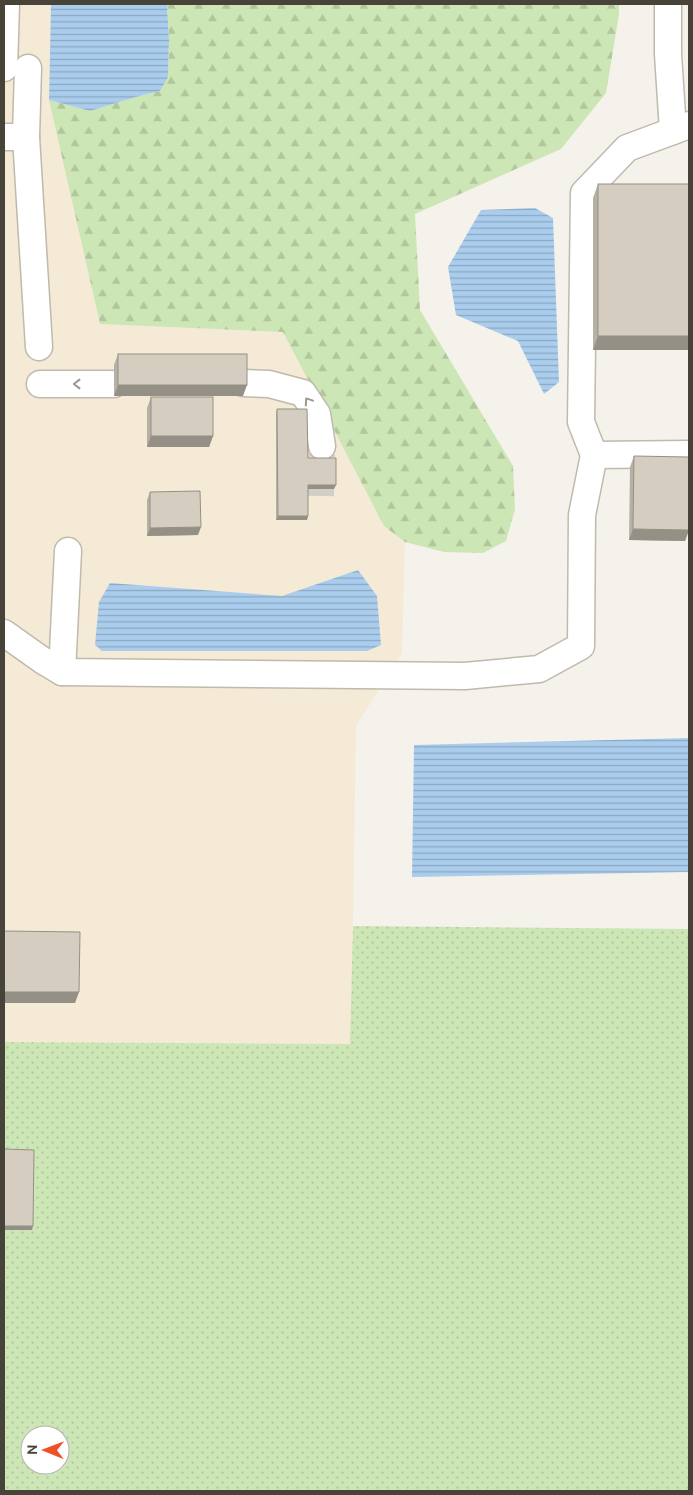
<svg xmlns="http://www.w3.org/2000/svg" width="693" height="1495" font-family="Ubuntu,sans-serif">
	<defs>
		<pattern id="grass-dots" width="8" height="8" patternUnits="userSpaceOnUse" patternTransform="scale(1.25)"><rect width="8" height="8" fill="#cde6b5"/><path d="M2 2h.1M6 6h.1" fill="none" stroke="#b2c69c" stroke-width="1.8" stroke-linecap="round"/></pattern>
		<pattern id="forest-firs" width="22" height="20" patternUnits="userSpaceOnUse" patternTransform="scale(1.25)"><rect width="22" height="20" fill="#cde6b5"/><path d="M5 1l3.5 6h-7zM16 11l3.5 6h-7z" fill="#b2c69c"/></pattern>
		<pattern id="water-rules" width="6" height="5" patternUnits="userSpaceOnUse" patternTransform="scale(1.25)"><rect width="6" height="5" fill="#aacded"/><path d="M0 2.5h6" fill="none" stroke="#8ca8c1"/></pattern>
	</defs>
	<rect width="100%" height="100%" fill="#f4f2ea"/>
	<!-- commercial -->
	<path fill="#f4ead6" d="M4 4H51L49 100 100 324 283 332 384 526 405 542 402 653 356 726 351 1044 4 1042Z"/>
	<!-- grass -->
	<path fill="url(#grass-dots)" fill-rule="evenodd" d="M353 926 689 929V1491H4V1042L350 1044ZM30 1435H60V1465H30Z"/>
	<!-- forest -->
	<path fill="url(#forest-firs)" d="M167 4H619V14L606 93 561 149 415 214 420 310 513 466 515 509 506 541 483 553 444 552 405 542 384 526 283 332 100 324 49 100 90 111 136 97 160 91 168 76 169 40Z"/>
	<!-- water -->
	<g fill="url(#water-rules)">
		<path d="M51 4H167L169 40 168 77 160 91 136 97 90 111 49 100Z"/>
		<path d="M535 208 553 218 559 382 544 394 518 341 456 315 448 267 481 210Z"/>
		<path d="M358 570 377 596 381 645 367 651H102L95 645 99 602 110 583 282 596Z"/>
		<path d="M689 738V872L412 877 414 745Z"/>
	</g>
	<g fill="none" stroke-linecap="round" stroke-linejoin="round">
		<!-- minor-tunnel -->
		<path stroke="#d2cfc6" stroke-width="26" stroke-dasharray="26 13" stroke-linecap="butt" d="M321 496 322 454"/>
		<defs>
			<g id="minor">
				<path d="M668 4V54L673 131"/>
				<path d="M4 68 6 4"/>
				<path d="M4 137H26L39 347"/>
				<path d="M26 137 28 68"/>
				<path d="M243 383 269 384 303 393 317 414 322 446"/>
				<path d="M40 384H114"/>
				<path d="M594 455 689 454"/>
				<path d="M4 633 42 660 62 672 465 676 539 669 581 646 582 515 594 455 581 422 584 193 627 148 689 125"/>
				<path d="M62 672 68 551"/>
			</g>
		</defs>
		<!-- minor casing -->
		<use href="#minor" stroke="#bfbaad" stroke-width="29"/>
		<!-- minor -->
		<use href="#minor" stroke="#fff" stroke-width="26"/>
	</g>
	<!-- wall -->
	<g fill="#b7b1a5">
		<path d="M598 184H689V350H593V198Z"/>
		<path d="M118 354 243 396H114V365Z"/>
		<path d="M151 397 213 436 209 447H147V408Z"/>
		<path d="M277 409 308 458 334 489H308V516L307 520H276V413Z"/>
		<path d="M634 456 689 530 685 541 629 540 630 467Z"/>
		<path d="M150 492 198 535 147 536V500Z"/>
	</g>
	<!-- shaded-wall -->
	<g fill="#959086">
		<path d="M598 336H689V350H593Z"/>
		<path d="M118 385H247L243 396H114Z"/>
		<path d="M151 436H213L209 447H147Z"/>
		<path d="M308 485H336L334 489H307Z"/>
		<path d="M278 516H308L307 520H276Z"/>
		<path d="M201 527 198 535 147 536 150 528Z"/>
		<path d="M633 529 689 530 685 541 629 540Z"/>
		<path d="M4 992H79L75 1003H4Z"/>
		<path d="M4 1226H33L32 1230H4Z"/>
	</g>
	<!-- building -->
	<g fill="#d5cec0" stroke="#959086">
		<rect x="598" y="184" width="91" height="152"/>
		<rect x="118" y="354" width="129" height="31"/>
		<rect x="151" y="397" width="62" height="39"/>
		<path d="M277 409H307L308 458H336V485H308V516H278Z"/>
		<path d="M634 456 689 457V530L633 529Z"/>
		<path d="M200 491 201 527 150 528V492Z"/>
		<path d="M4 931 80 932 79 992H4Z"/>
		<path d="M4 1149 34 1150 33 1226H4Z"/>
	</g>
	<!-- one-way arrows -->
	<defs><path id="oneway-chevron" d="M-2-3.5L2.5 0L-2 3.5" fill="none" stroke-width="1.6" stroke-linecap="round" stroke-linejoin="round" transform="scale(1.25)"/></defs>
	<g stroke="#9a9892">
		<use href="#oneway-chevron" transform="translate(77 384) rotate(-180)"/>
		<use href="#oneway-chevron" transform="translate(308 401) rotate(-124)"/>
	</g>
	<!-- border -->
	<rect width="693" height="1495" fill="none" stroke="#484338" stroke-width="10"/>
	<!-- north arrow -->
	<g transform="translate(45 1450) rotate(271)"><circle r="24" fill="#ffffff" stroke="#b6b4af"/>
	<path d="M0-4L9 19L0 12L-9 19Z" fill="#ef5025"/>
	<text y="-8" font-size="14" font-weight="bold" text-anchor="middle" fill="#484338">N</text>
	</g>
</svg>
